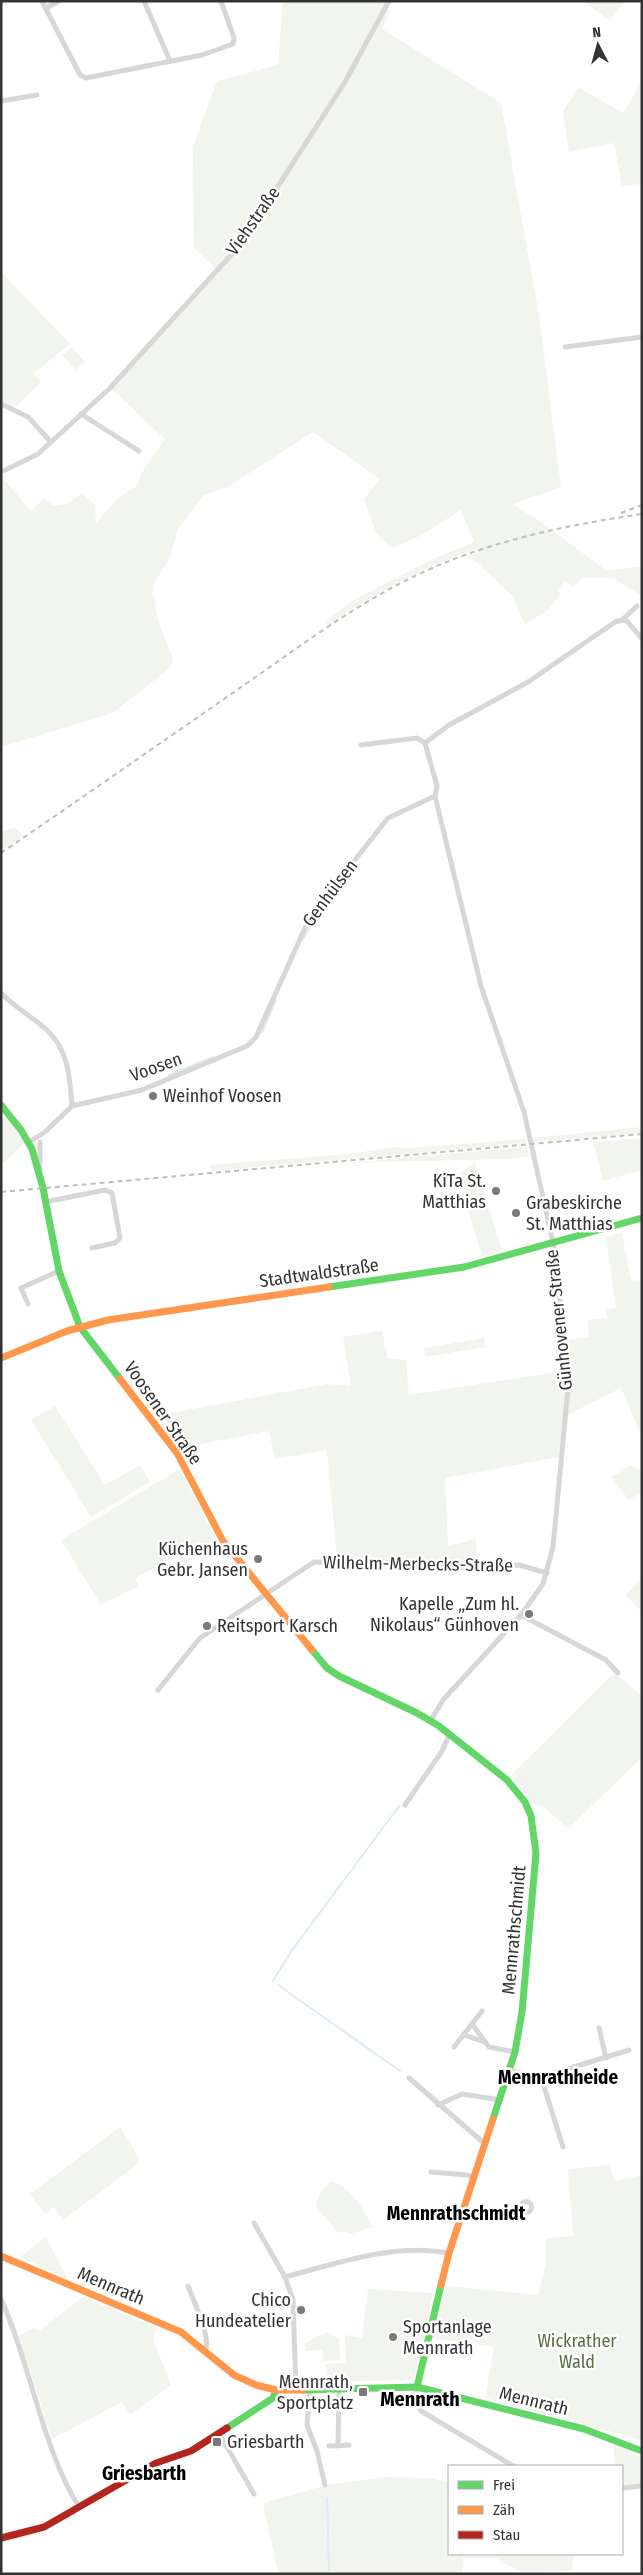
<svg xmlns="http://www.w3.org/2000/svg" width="643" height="2575" font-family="'Fira Sans Condensed',sans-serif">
	<rect width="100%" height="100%" fill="#fff"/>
	<!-- green -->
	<g fill="#f1f5ed">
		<path d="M283 1H388L384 8 390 10 382 29 501 103 539 315 561 487 513 504 548 527 549 532 553 531 607 571 642 566V596L613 578H583L573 587 565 581 558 590 561 593 548 610 525 624 512 596 476 562 467 557 478 553 476 549C424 567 373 593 328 626L326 623 330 620 329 618 357 598 435 558 474 542 461 510 422 535 391 548 376 533 364 499 380 479 313 432 229 486 203 496 178 529 169 560 154 583 153 593 158 621 173 659 171 667 113 713 1 747V476L31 511 44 498 54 506 67 504 82 493 95 505 96 523 118 498 137 486 141 474 165 439 112 389 217 270 194 248 193 147 217 81 278 65Z"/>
		<path d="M583 1H625L610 21Z"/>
		<path d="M642 81V184L622 186 614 143 569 152 563 111 579 88 623 113Z"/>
		<path d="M2 273 70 344 33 374 41 382 14 408 1 401Z"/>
		<path d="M72 347 85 362 75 370 62 355Z"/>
		<path d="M16 828 23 836 1 851V831Z"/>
		<path d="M6 1116 25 1142 4 1163 1 1160V1120Z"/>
		<path d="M642 1127V1133L532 1142 531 1138Z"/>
		<path d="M642 1138V1170L603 1181 593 1142Z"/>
		<path d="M526 1139 527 1143 212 1171 210 1165 348 1154 396 1147 408 1148Z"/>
		<path d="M527 1147 529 1156 505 1159 345 1163Z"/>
		<path d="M475 1162 502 1251 482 1256 458 1175Z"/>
		<path d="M622 1232 631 1281 642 1280V1437L621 1388 563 1417 559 1457 445 1478 448 1546 476 1539 477 1564 337 1559 327 1450 275 1459 269 1431 178 1448 154 1416 327 1384 351 1386 343 1337 380 1331H382L388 1358 406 1360 409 1395 570 1370 568 1340 589 1337 588 1320 607 1318 606 1310 616 1308 606 1237Z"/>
		<path d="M484 1338 485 1347 425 1357 424 1348Z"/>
		<path d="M55 1406 105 1485 140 1465 150 1482 91 1517 31 1420Z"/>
		<path d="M632 1465 642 1471V1493L629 1500 611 1477Z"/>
		<path d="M180 1469 221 1550 181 1563 178 1556 135 1578 139 1586 101 1605 61 1540Z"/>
		<path d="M642 1579V1612L625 1595Z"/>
		<path d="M614 1673 642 1696V1757L568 1829 543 1806 531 1804 521 1787 511 1775Z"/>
		<path d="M120 2127 139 2158 138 2164 63 2220 54 2207 45 2214 30 2194Z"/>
		<path d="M609 2165 615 2181 642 2175V2440L485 2398 494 2347 432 2338 440 2295 447 2286 538 2295 546 2262V2238L573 2236 568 2169Z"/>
		<path d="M331 2181C353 2188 362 2208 373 2227L350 2234 346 2231 338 2233 316 2206 319 2194Z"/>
		<path d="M46 2237 67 2278 20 2257Z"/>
		<path d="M368 2289 433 2293 414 2378 411 2380 327 2382 326 2364 346 2363 345 2335 362 2338Z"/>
		<path d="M83 2297 157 2328 153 2339 171 2385 130 2415 122 2402 52 2439 19 2336 34 2328 39 2331Z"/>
		<path d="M327 2332 339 2338 340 2360 323 2361 322 2350 306 2351 305 2343Z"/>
		<path d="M613 2442 642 2458V2484L622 2485V2466H615Z"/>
		<path d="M385 2477 432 2478 449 2483V2554H574L572 2571 521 2572 496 2558H463L462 2574H278L263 2503 327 2485Z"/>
	</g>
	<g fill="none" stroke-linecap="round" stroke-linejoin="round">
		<!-- stream -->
		<g stroke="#ddebf3" stroke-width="2">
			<path d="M303 939 325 902"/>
			<path d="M262 1032 276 1000"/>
			<path d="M169 1075 213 1057"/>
			<path d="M273 1981 292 1950 400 1805"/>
			<path d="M278 1985 400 2071"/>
			<path d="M327 2498 329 2570"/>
			<path d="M80 2502 97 2492"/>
			<path d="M45 2530 75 2514"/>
			<path d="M1 2542 35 2533"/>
		</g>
		<!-- street -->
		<g stroke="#d7d7d7" stroke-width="5">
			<path d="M42 1 80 75 86 78 202 55 233 44 234 38 221 1"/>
			<path d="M144 1 170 61"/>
			<path d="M46 8 59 1"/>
			<path d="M1 101 37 95"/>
			<path d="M565 347 642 337"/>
			<path d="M1 404 28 417 51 442"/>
			<path d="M81 414 139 451"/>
			<path d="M1 472 38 454 110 388 241 244 345 82 389 1"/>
			<path d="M622 620 627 621 642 639"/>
			<path d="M425 743 449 725 528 682 615 622 622 620 637 606"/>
			<path d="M361 745 417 738 425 743 437 786 435 796 481 986 524 1112 556 1256 568 1388 553 1547 543 1584 521 1615 443 1700 431 1720"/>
			<path d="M1 993C15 1008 33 1017 47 1030 69 1051 70 1079 72 1106"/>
			<path d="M29 1142 45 1132 72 1106 142 1090 247 1046 256 1037 310 917 388 818 435 796"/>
			<path d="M40 1169V1142"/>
			<path d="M45 1202 105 1190 112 1193 120 1238 115 1243 92 1248"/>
			<path d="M28 1304 21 1288 59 1271"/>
			<path d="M521 1615 606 1660 618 1673"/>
			<path d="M158 1690 200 1638 314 1562 423 1564 467 1568 519 1565 547 1573"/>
			<path d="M405 1805 442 1751 449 1735"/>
			<path d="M472 2024 489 2047 515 2052"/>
			<path d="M599 2028 606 2058"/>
			<path d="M464 2035 485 2042"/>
			<path d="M454 2047 482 2011"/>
			<path d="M511 2071 541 2077 629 2050"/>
			<path d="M541 2077 563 2147"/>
			<path d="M409 2078 485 2144"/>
			<path d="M438 2105 462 2094 501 2100"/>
			<path d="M431 2172 468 2175 474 2179"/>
			<circle cx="526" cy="2207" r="5.5"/>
			<path d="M463 2211 500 2218 524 2212"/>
			<path d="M254 2223 285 2277 293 2300 296 2390"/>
			<path d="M285 2277C338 2263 394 2243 449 2253"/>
			<path d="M188 2286C193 2300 212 2338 205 2351"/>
			<path d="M1 2299C31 2365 42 2448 79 2507"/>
			<path d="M417 2387 415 2400 421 2411 513 2466"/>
			<path d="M310 2390 307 2425 317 2451 325 2485"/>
			<path d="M219 2433 254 2494"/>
			<path d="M329 2446 349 2445"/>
			<path d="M338 2446 339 2388"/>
			<path d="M622 2488 642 2486"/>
		</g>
		<!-- fast -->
		<g stroke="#63d668" stroke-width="7">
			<path d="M1 1105 21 1130 32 1149 43 1188 59 1271 80 1327 120 1379"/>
			<path d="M329 1287 464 1267 642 1218"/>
			<path d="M312 1650 327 1668 339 1676 417 1713 439 1726 507 1780 525 1802 531 1816 536 1853 522 2012 515 2052 493 2119"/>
			<path d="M417 2387 441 2285"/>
			<path d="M303 2390 417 2387 584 2429 642 2451"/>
			<path d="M227 2428 273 2398 276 2390"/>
		</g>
		<!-- slow -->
		<g stroke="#ff974d" stroke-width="7">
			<path d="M1 1358 67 1331 108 1320 329 1287"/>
			<path d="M120 1379 177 1453 223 1541 312 1650"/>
			<path d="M1 2256 181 2332 234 2375 256 2385 276 2390H303"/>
			<path d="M441 2285 449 2253 493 2119"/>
		</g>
		<!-- jam -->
		<path stroke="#b3261e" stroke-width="7" d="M1 2538 44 2527 156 2463 191 2451 227 2428"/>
		<!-- rail -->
		<g stroke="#bebebe" stroke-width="2" stroke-dasharray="5 4" stroke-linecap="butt">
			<path d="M621 513 642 505"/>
			<path d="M1 853C83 797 165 740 247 683 306 642 364 598 430 569 498 539 568 525 642 514"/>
			<path d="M1 1192 642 1134"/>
		</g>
	</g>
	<!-- markers -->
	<g fill="#7a7a7a" stroke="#fff" stroke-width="2">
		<circle cx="153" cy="1096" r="5"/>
		<circle cx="496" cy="1191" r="5"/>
		<circle cx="516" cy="1213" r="5"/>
		<circle cx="258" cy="1559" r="5"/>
		<circle cx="529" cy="1614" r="5"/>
		<circle cx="207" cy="1626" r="5"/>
		<circle cx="301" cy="2310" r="5"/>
		<circle cx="393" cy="2337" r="5"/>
		<rect x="358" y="2387" width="10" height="10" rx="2.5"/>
		<rect x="212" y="2437" width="10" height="10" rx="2.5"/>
	</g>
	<g text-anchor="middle" stroke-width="5" stroke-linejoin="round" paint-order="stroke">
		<!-- street labels -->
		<g font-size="18" fill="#333" stroke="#fff">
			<text transform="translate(253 221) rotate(-55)" y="6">Viehstraße</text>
			<text transform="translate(330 893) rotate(-53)" y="6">Genhülsen</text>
			<text transform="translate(156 1067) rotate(-20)" y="6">Voosen</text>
			<text transform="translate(319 1273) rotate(-8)" y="6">Stadtwaldstraße</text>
			<text transform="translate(559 1320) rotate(-96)" y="6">Günhovener Straße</text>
			<text transform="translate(163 1413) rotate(55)" y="6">Voosener Straße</text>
			<text transform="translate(418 1564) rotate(1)" y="6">Wilhelm-Merbecks-Straße</text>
			<text transform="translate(514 1930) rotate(-85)" y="6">Mennrathschmidt</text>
			<text transform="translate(111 2286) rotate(23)" y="6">Mennrath</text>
			<text transform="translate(534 2401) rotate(14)" y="6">Mennrath</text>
		</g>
		<!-- poi labels -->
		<g font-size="18" fill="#333" stroke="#fff" text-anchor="start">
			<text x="163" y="1102">Weinhof Voosen</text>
			<text x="486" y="1187" text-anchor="end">KiTa St.<tspan x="486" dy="21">Matthias</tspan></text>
			<text x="526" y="1209">Grabeskirche<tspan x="526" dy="21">St. Matthias</tspan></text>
			<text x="248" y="1555" text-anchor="end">Küchenhaus<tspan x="248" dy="21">Gebr. Jansen</tspan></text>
			<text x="519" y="1610" text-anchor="end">Kapelle „Zum hl.<tspan x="519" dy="21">Nikolaus“ Günhoven</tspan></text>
			<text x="217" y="1632">Reitsport Karsch</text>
			<text x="291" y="2306" text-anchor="end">Chico<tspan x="291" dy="21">Hundeatelier</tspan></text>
			<text x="403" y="2333">Sportanlage<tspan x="403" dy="21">Mennrath</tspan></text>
			<text x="353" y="2388" text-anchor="end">Mennrath,<tspan x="353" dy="21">Sportplatz</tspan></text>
			<text x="227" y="2448">Griesbarth</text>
		</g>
		<!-- park labels -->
		<g font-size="18" fill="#56703f" stroke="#fff">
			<text x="577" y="2347">Wickrather<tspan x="577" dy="21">Wald</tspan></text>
		</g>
		<!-- neighbourhood labels -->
		<g font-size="19" font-weight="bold" fill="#000" stroke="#fff">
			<text x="558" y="2084">Mennrathheide</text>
			<text x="456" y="2220">Mennrathschmidt</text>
			<text x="144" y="2480">Griesbarth</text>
		</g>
		<!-- quarter labels -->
		<g font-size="20" font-weight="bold" fill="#000" stroke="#fff">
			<text x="420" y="2406">Mennrath</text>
		</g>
	</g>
	<!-- border -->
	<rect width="643" height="2575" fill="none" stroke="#333333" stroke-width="5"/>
	<!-- legend -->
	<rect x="448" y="2465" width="175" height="90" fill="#ffffff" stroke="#adadad"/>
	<rect x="458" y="2481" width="25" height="8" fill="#63d668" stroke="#adadad"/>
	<text x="493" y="2490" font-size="15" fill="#333333">Frei</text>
	<rect x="458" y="2506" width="25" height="8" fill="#ff974d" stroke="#adadad"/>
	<text x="493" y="2515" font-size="15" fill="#333333">Zäh</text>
	<rect x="458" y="2531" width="25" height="8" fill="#b3261e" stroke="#adadad"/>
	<text x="493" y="2540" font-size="15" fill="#333333">Stau</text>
	<!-- north arrow -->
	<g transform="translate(598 45) rotate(354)" stroke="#ffffff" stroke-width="4" paint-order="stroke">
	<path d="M0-4L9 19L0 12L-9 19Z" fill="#333333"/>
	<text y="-8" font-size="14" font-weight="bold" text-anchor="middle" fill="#333333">N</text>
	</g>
</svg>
